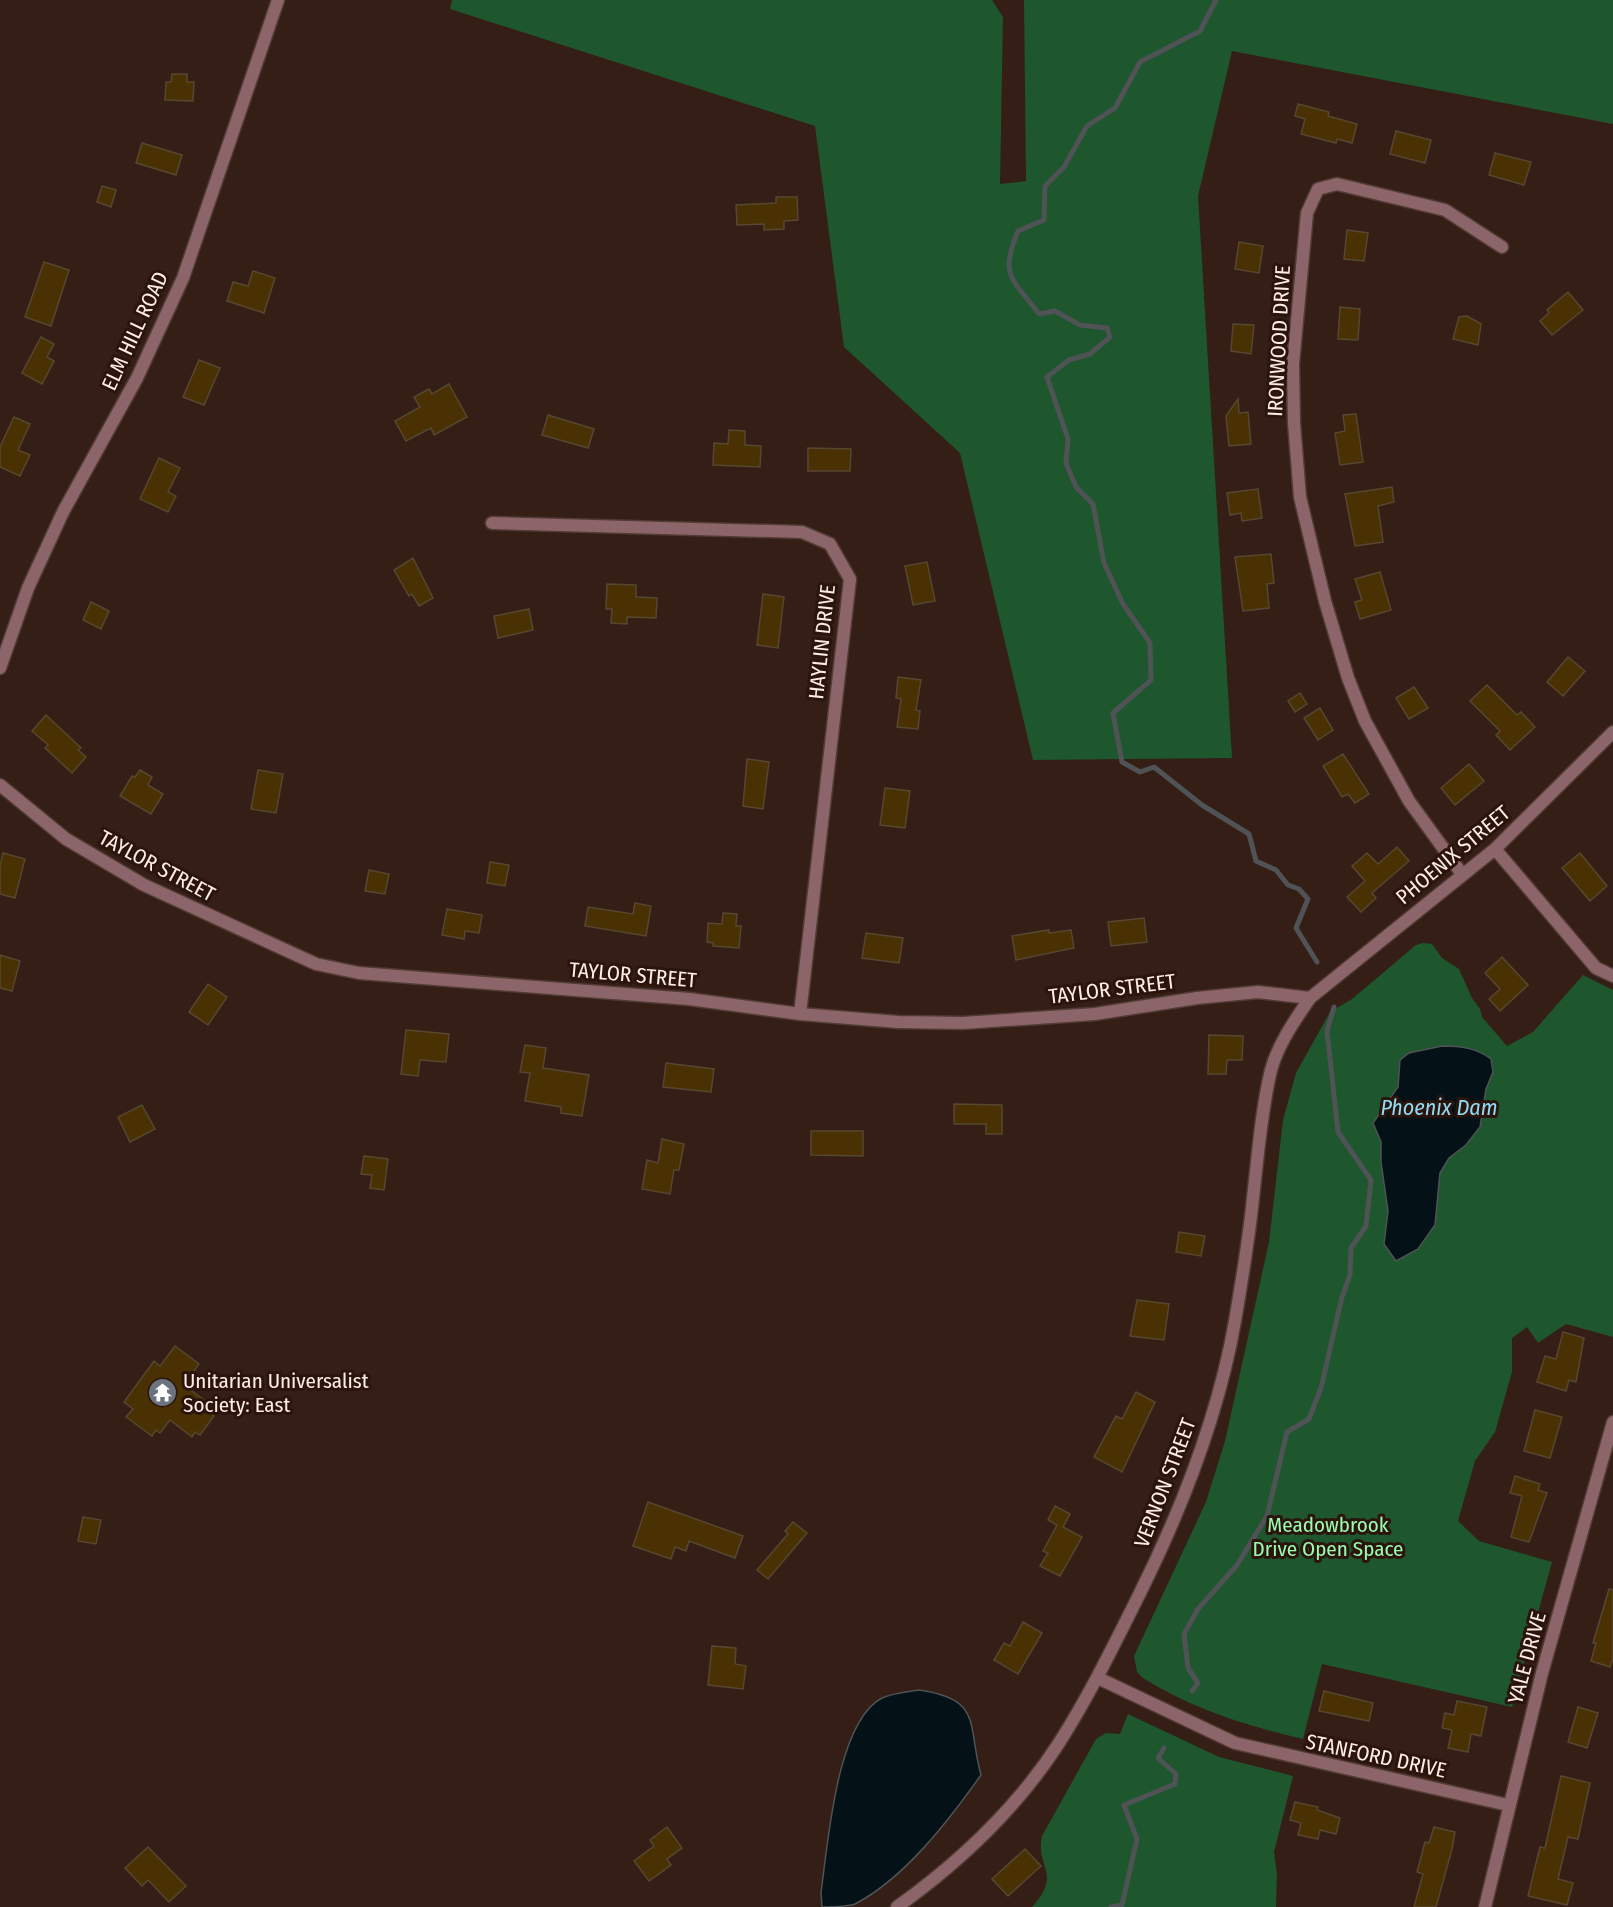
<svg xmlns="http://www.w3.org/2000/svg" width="1613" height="1907" font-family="'Fira Sans Condensed',sans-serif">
	<rect width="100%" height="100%" fill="#351e15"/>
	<!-- green -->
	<g fill="#1e562e">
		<path d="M452 0H992L1003 17 1000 184 1026 181 1024 0H1613V124L1232 51 1198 196 1232 758 1033 760 960 453 844 347 815 126 450 9Z"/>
		<path d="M1423 943 1432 944 1442 958 1459 969 1472 998 1480 1009 1482 1017 1507 1046 1533 1032 1583 975 1613 990V1337L1566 1324 1538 1343 1527 1327 1512 1338V1372L1495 1432 1475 1461 1458 1521 1479 1541 1552 1562 1512 1707 1322 1664 1303 1739C1247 1726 1192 1709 1143 1678L1137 1672 1134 1656 1206 1502 1225 1441 1269 1242 1283 1120 1296 1073 1330 1012 1352 999 1416 945Z"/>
		<path d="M1128 1714 1219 1757 1293 1776 1274 1852 1277 1873 1276 1907H1032C1063 1873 1035 1868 1042 1836L1096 1739 1106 1733 1120 1734Z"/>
	</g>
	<!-- water -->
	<g fill="#041116" stroke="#4f5355" stroke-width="1.5">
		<path d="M1442 1046C1460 1046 1477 1048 1491 1059L1493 1072 1486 1089 1480 1127 1466 1145 1449 1158 1440 1173 1435 1225 1418 1249 1396 1261 1384 1244 1388 1211 1381 1162V1142L1373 1123 1398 1087 1400 1060 1409 1053Z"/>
		<path d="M919 1690C983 1699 967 1724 981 1775 949 1820 905 1878 855 1904 846 1907 832 1907 822 1907L821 1892C828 1845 836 1722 882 1698 893 1693 907 1692 919 1690Z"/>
	</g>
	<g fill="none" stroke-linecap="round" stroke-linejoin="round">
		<!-- stream -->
		<g stroke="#4f5355" stroke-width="5">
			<path d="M1216 0 1200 31 1140 62 1115 108 1087 126 1064 167 1045 186 1044 220 1018 231C999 276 1012 278 1039 314L1055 311 1080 325 1107 328 1110 337 1090 354 1069 360 1047 377 1068 439 1066 463 1076 487 1093 504 1104 563 1123 604 1150 643 1151 680 1113 713 1122 762 1140 772 1154 767 1202 805 1249 834 1256 861 1276 870 1288 885 1299 889 1308 899 1296 928 1317 962"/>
			<path d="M1192 1691 1198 1683 1188 1668 1184 1634 1198 1609 1237 1565 1267 1516 1287 1432 1309 1419 1321 1388 1342 1297 1350 1275 1351 1248 1366 1226 1371 1180 1338 1132 1327 1031 1334 1007"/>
			<path d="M1111 1907 1122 1905 1137 1839 1124 1805 1175 1784 1176 1774 1158 1758 1164 1748"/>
		</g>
	</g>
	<!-- building -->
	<g fill="#493103" stroke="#564731" stroke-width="1.5">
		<path d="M172 74H187V82H194L193 101 165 100 166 82H171Z"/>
		<path d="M1298 104 1329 112 1328 116 1357 124 1352 143 1337 139 1336 143 1301 134 1305 119 1295 116Z"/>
		<path d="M1396 131 1431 140 1425 163 1390 154Z"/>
		<path d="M142 143 182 155 176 175 136 163Z"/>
		<path d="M1495 153 1531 162 1524 185 1489 175Z"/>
		<path d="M102 186 116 190 111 207 97 202Z"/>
		<path d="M776 197H797L798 220 784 221V229L764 230V224L737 225 736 205 776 203Z"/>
		<path d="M1347 230 1368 233 1364 261 1344 259Z"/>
		<path d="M1239 242 1263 246 1259 273 1235 269Z"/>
		<path d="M44 262 69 270 51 326 25 317Z"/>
		<path d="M253 271 275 278 264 313 227 301 233 282 248 286Z"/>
		<path d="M1568 292 1583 310 1552 335 1540 321 1549 313 1547 310Z"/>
		<path d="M1340 307 1360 309 1358 340 1338 339Z"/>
		<path d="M1467 316 1481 324 1478 345 1453 339 1459 317Z"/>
		<path d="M1233 324 1254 325 1251 354 1231 351Z"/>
		<path d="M41 337 54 344 47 357 54 361 42 384 22 373Z"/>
		<path d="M199 360 220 368 204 405 183 397Z"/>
		<path d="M449 384 467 417 434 435 431 428 406 441 395 421 420 407 414 397 429 389 432 394Z"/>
		<path d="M1238 399 1239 413 1248 412 1251 444 1229 446 1226 416Z"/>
		<path d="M1356 414 1363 462 1340 465 1335 433 1345 431 1343 415Z"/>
		<path d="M548 415 594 429 588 448 542 435Z"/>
		<path d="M14 417 30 424 18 450 30 455 20 476 0 467V447Z"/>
		<path d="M729 430 745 431V445L761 446 760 467 713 465 714 443 728 444Z"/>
		<path d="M808 448 851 449 850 471H808Z"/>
		<path d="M159 458 180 468 168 492 176 496 168 512 140 499Z"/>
		<path d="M1392 487 1394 502 1378 506 1383 542 1355 546 1345 494Z"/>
		<path d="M1258 489 1262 518 1242 521 1241 513 1230 515 1227 493Z"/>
		<path d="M1271 554 1274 583 1267 584 1269 608 1243 611 1235 557Z"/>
		<path d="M413 558 433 598 419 606 412 594 409 596 394 570Z"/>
		<path d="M927 562 935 601 913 605 905 566Z"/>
		<path d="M1380 572 1391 610 1360 619 1355 602 1362 600 1355 579Z"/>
		<path d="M607 584 636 585V597L657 598 656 618 627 617V624L611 623 612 609H606Z"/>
		<path d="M763 594 784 597 778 648 757 645Z"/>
		<path d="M91 602 109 611 101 629 83 620Z"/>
		<path d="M529 609 533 630 498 638 494 616Z"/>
		<path d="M1568 657 1585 671 1563 696 1547 682Z"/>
		<path d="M898 677 921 680 916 710 920 711 918 729 897 727 901 699 896 698Z"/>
		<path d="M1487 685 1517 715 1521 712 1535 727 1510 750 1496 735 1500 731 1470 701Z"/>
		<path d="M1414 687 1428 708 1409 719 1396 698Z"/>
		<path d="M1300 693 1307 704 1295 712 1288 701Z"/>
		<path d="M1320 708 1333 730 1318 740 1304 718Z"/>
		<path d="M46 715 81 748 78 750 86 757 72 773 45 748 48 745 32 731Z"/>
		<path d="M1343 754 1369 794 1355 803 1348 794 1342 797 1323 766Z"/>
		<path d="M747 759 769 762 763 809 743 806Z"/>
		<path d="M1469 764 1484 781 1455 805 1441 788Z"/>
		<path d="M140 770 152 777 148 785 163 794 151 814 120 796 132 776 135 777Z"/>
		<path d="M258 770 283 774 276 813 251 809Z"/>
		<path d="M885 788 910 791 905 828 880 825Z"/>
		<path d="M1397 847 1409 861 1372 893 1376 898 1361 912 1347 897 1365 881 1352 866 1367 853 1378 864Z"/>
		<path d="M3 853 25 859 15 898 0 894V865Z"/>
		<path d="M1580 853 1607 886 1590 901 1562 868Z"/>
		<path d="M490 862 509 865 505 886 487 883Z"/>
		<path d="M369 870 389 874 385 894 365 891Z"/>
		<path d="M635 903 651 906 646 936 585 926 588 907 633 914Z"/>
		<path d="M447 909 482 915 479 933 465 931 464 939 442 935Z"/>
		<path d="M723 913 737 914 736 926H741L739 948 713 946V943L707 942 708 923 722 924Z"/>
		<path d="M1144 918 1147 942 1111 946 1108 922Z"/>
		<path d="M1049 930V933L1071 930 1074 948 1016 960 1012 936Z"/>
		<path d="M866 933 903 938 899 963 862 958Z"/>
		<path d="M0 955 20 961 12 991 0 988Z"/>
		<path d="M1502 957 1528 985 1500 1011 1489 999 1500 989 1485 973Z"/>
		<path d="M208 984 227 997 208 1025 189 1012Z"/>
		<path d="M406 1030 449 1034 446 1062 420 1060 418 1076 401 1074Z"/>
		<path d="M1209 1035 1243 1036 1242 1060H1227L1226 1074H1208Z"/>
		<path d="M525 1045 546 1048 543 1068 589 1075 582 1116 561 1113V1107L525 1101 530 1073 520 1072Z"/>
		<path d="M666 1063 714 1069 711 1092 663 1087Z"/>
		<path d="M954 1104 1002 1105V1134H986V1124H954Z"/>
		<path d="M142 1105 155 1129 130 1142 118 1117Z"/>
		<path d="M811 1131H863V1156L811 1155Z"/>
		<path d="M662 1139 684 1144 679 1170H674L670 1194 642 1189 647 1160 658 1163Z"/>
		<path d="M364 1156 388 1159 384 1190 370 1188 372 1175 361 1174Z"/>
		<path d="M1179 1232 1205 1236 1201 1256 1176 1252Z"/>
		<path d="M1137 1300 1169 1304 1164 1340 1130 1336Z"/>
		<path d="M1563 1332 1584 1338 1576 1382 1569 1380 1566 1391 1537 1382 1545 1356 1556 1359Z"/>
		<path d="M175 1346 199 1364 184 1385 213 1407 209 1412 214 1416 200 1435 195 1432 192 1437 170 1420 160 1433 156 1430 152 1436 126 1417 133 1409 124 1402 154 1361 160 1366Z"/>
		<path d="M1136 1392 1155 1402 1122 1472 1094 1457 1116 1416 1122 1419Z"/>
		<path d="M1535 1410 1562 1417 1550 1458 1524 1451Z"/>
		<path d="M1515 1476 1540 1484 1538 1490 1547 1493 1529 1542 1511 1537 1522 1496 1510 1493Z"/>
		<path d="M648 1502 743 1536 735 1558 689 1541 686 1551 675 1547 671 1559 633 1546Z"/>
		<path d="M1055 1506 1070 1514 1063 1527 1082 1537 1060 1576 1040 1566 1048 1553 1043 1551 1057 1525 1048 1520Z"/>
		<path d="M83 1517 101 1520 96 1544 78 1541Z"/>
		<path d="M793 1522 807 1533 768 1579 757 1570 788 1534 785 1531Z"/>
		<path d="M1609 1589 1613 1590V1659L1610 1667 1591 1661 1596 1643H1593Z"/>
		<path d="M1023 1622 1042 1633 1018 1674 994 1660 1004 1643 1010 1646Z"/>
		<path d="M712 1646 736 1648 735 1664 746 1666 743 1689 708 1685Z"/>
		<path d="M1324 1691 1373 1703 1369 1721 1319 1711Z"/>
		<path d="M1457 1701 1487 1707 1481 1736 1471 1734 1468 1752 1448 1748 1452 1730 1442 1728 1445 1713 1454 1715Z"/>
		<path d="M1578 1707 1598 1713 1587 1748 1568 1742Z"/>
		<path d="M1561 1776 1590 1783 1578 1839 1568 1837 1558 1879 1573 1883 1567 1905 1528 1896 1540 1847 1545 1848Z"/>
		<path d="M1295 1802 1318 1807 1317 1810 1340 1818 1336 1834 1320 1830 1318 1839 1298 1835 1301 1823 1290 1820Z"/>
		<path d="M667 1827 682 1848 667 1859 671 1865 649 1881 634 1861 654 1846 650 1840Z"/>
		<path d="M1434 1827 1455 1832 1452 1849 1436 1907H1414L1423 1874 1417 1872 1425 1842 1429 1843Z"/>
		<path d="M148 1847 186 1886 169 1902 148 1880 142 1886 125 1868Z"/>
		<path d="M1025 1849 1041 1866 1008 1896 992 1879Z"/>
	</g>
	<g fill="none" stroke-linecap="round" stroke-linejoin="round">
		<defs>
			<g id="minor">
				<path d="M492 523 802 532 830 544 850 579 800 1014"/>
				<path d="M0 668 28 588 63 512 137 378 183 278 278 0"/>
				<path d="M1495 849 1596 968 1613 976"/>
				<path d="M1462 874 1409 801 1365 721 1348 678 1325 601 1300 497 1294 423 1293 364 1307 213 1318 189 1337 184 1445 210 1502 247"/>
				<path d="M1098 1678 1235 1743 1508 1805"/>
				<path d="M1485 1907 1542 1673 1613 1422"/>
			</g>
			<g id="tertiary">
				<path d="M0 785 66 839 144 885 316 964 359 973 689 999 800 1014 898 1022 963 1023 1095 1014 1197 998 1258 992 1310 998"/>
				<path d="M897 1907C960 1862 1017 1808 1059 1743 1089 1696 1113 1647 1138 1597 1182 1509 1218 1418 1235 1321 1242 1280 1249 1239 1253 1198 1258 1156 1261 1112 1271 1070 1278 1044 1295 1020 1310 998L1495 849 1613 732"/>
			</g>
		</defs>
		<!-- minor casing -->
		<use href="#minor" stroke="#513b32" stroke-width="15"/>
		<!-- tertiary casing -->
		<use href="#tertiary" stroke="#513b32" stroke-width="15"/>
		<!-- minor -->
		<use href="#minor" stroke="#8c656b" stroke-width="12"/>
		<!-- tertiary -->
		<use href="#tertiary" stroke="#8c656b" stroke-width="12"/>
	</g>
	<!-- icons -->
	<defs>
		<symbol id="temple-disc" viewBox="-11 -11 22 22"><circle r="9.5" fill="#6b7280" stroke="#2b140c"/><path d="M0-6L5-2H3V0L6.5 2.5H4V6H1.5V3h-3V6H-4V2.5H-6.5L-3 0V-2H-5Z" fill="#fff"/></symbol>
	</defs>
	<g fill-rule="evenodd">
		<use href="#temple-disc" x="146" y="1376" width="33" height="33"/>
	</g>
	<g text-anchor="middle" stroke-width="6" stroke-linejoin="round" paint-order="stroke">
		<!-- street labels -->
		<g font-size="21" fill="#feede7" stroke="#2b140c">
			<text transform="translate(135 331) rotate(-65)" y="7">ELM HILL ROAD</text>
			<text transform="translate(1279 341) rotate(-87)" y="7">IRONWOOD DRIVE</text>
			<text transform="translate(822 642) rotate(-84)" y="7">HAYLIN DRIVE</text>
			<text transform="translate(1453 855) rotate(-40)" y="7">PHOENIX STREET</text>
			<text transform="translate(157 866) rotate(28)" y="7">TAYLOR STREET</text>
			<text transform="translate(633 975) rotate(5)" y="7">TAYLOR STREET</text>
			<text transform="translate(1112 989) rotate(-7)" y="7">TAYLOR STREET</text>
			<text transform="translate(1165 1483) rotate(-69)" y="7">VERNON STREET</text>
			<text transform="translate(1527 1658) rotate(-75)" y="7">YALE DRIVE</text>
			<text transform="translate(1376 1756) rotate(12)" y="7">STANFORD DRIVE</text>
		</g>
		<!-- poi labels -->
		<g font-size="21" fill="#feede7" stroke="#2b140c" text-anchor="start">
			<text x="183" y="1388">Unitarian Universalist<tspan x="183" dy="24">Society: East</tspan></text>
		</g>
		<!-- park labels -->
		<g font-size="21" fill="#98fcaf" stroke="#2b140c">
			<text x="1328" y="1532">Meadowbrook<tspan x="1328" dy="24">Drive Open Space</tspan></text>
		</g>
		<!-- water labels -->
		<g font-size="22" font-style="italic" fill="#8fddf8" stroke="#2b140c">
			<text x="1439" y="1115">Phoenix Dam</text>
		</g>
	</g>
</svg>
